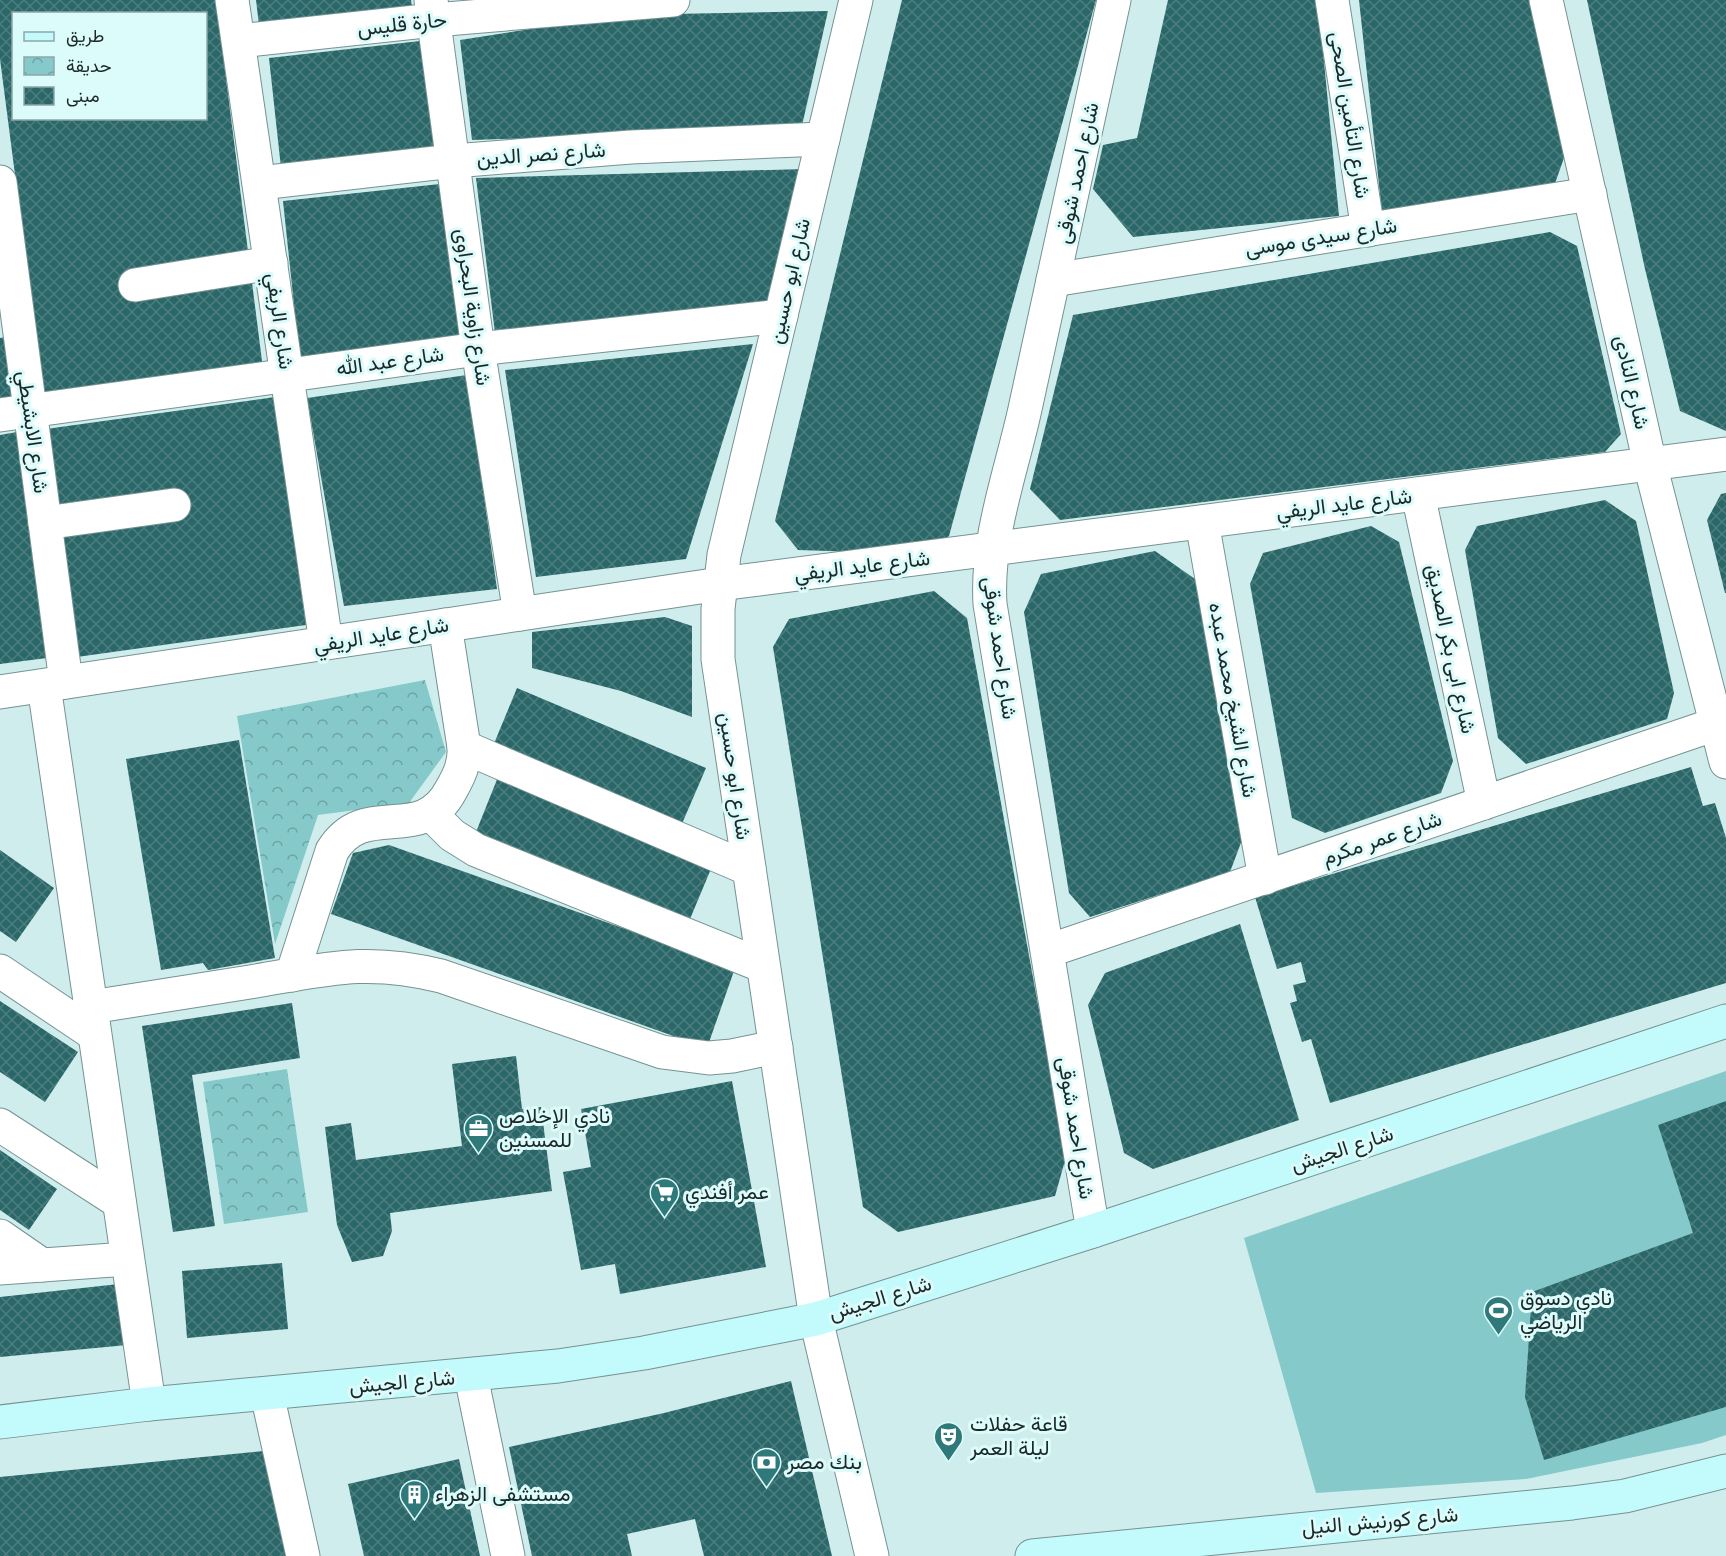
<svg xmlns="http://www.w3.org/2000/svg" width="1726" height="1556" font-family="'Playfair Display',Vazirmatn,serif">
	<defs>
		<pattern id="park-crowns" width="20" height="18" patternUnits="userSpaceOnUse" patternTransform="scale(1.5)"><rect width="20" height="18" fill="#86c9ca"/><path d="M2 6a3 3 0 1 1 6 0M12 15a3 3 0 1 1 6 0" fill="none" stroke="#6da3a4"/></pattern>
		<pattern id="building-cross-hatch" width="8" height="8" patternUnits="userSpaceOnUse" patternTransform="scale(1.5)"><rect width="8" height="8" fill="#296768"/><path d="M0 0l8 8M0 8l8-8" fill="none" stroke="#4e7d7e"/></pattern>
	</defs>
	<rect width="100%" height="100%" fill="#cfeded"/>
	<!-- park -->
	<g fill="url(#park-crowns)">
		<path d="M425 680 446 752 409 803 318 815 275 944 237 716Z"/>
		<path d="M287 1069 308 1212 224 1224 203 1082Z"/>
	</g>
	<!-- pitch -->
	<path fill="#86c9ca" d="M1726 1071V1435L1702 1443 1526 1479 1316 1493 1244 1238Z"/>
	<!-- building -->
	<g fill="url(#building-cross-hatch)" fill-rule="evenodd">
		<path d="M0 0H216L263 369 44 398 0 59ZM14 14H206V118H14Z"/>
		<path d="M256 0H411L412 6 259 25Z"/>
		<path d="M902 0H1096L949 536 922 554 798 550 775 521Z"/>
		<path d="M1168 0H1318L1339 216 1133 237 1093 189 1103 145 1137 138Z"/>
		<path d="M1359 0H1532L1565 155 1553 189 1383 222Z"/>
		<path d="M1587 0H1726V431L1680 411 1645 269Z"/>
		<path d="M828 11 801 130 472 140 460 40 619 15Z"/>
		<path d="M429 40 440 151 281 168 269 58Z"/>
		<path d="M804 169 767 303 495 333 476 178Z"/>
		<path d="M449 183 465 343 300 361 283 201Z"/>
		<path d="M1550 232 1577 246 1621 434 1605 452 1060 520 1030 489 1073 315Z"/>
		<path d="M6 337 14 404 0 406V338Z"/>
		<path d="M753 344 686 559 536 577 505 370Z"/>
		<path d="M467 375 497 589 344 606 307 398Z"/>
		<path d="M275 397 306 625 77 657 46 429Z"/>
		<path d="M17 432 47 658 0 664V435Z"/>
		<path d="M1726 493V593H1725L1707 520 1721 494Z"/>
		<path d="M1605 500 1636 521 1674 693 1667 719 1526 764 1498 738 1465 550 1477 526Z"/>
		<path d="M1371 526 1399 542 1453 761 1441 793 1325 833 1292 818 1250 584 1263 553Z"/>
		<path d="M1155 551 1195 579 1242 840 1230 872 1090 917 1069 893 1024 612 1041 574Z"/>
		<path d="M934 591 967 618 1066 1157 1055 1196 898 1232 863 1207 773 647 789 619Z"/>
		<path d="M665 617 692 626V717L621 691 532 668V632Z"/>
		<path d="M517 688 706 768 681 826 493 746Z"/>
		<path d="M239 740 275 958 208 970 203 963 161 970 126 759Z"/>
		<path d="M1691 767 1703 806 1715 803 1726 838V983L1330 1103 1311 1039 1302 1042 1290 1003 1297 1001 1293 985 1306 982 1301 962 1277 969 1255 897Z"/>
		<path d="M498 777 713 864 690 919 476 832Z"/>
		<path d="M389 845 735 968 707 1048 331 914 353 853Z"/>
		<path d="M0 850 54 888 16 942 0 931Z"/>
		<path d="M1240 924 1299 1120 1153 1169 1124 1153 1088 1005 1105 973Z"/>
		<path d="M0 1001 78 1052 45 1102 0 1072Z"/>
		<path d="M292 1003 300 1058 192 1075 215 1226 173 1232 142 1026Z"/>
		<path d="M516 1056 522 1109 541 1107 552 1191 390 1213 392 1231 383 1256 352 1262 337 1225 325 1127 351 1123 356 1160 462 1146 452 1064Z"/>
		<path d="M732 1081 766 1267 620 1294 615 1264 581 1270 563 1172 591 1167 581 1109Z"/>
		<path d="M1726 1101V1407L1544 1460 1525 1397 1532 1292 1693 1233 1658 1125Z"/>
		<path d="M0 1150 57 1189 29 1230 0 1210Z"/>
		<path d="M282 1263 288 1329 187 1338 182 1271Z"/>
		<path d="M128 1283 138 1344 0 1357V1297Z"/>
		<path d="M791 1381 832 1556H704L695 1519 627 1534 632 1556H532L509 1447 664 1413Z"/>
		<path d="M273 1450 295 1556H0V1477Z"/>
		<path d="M459 1459 480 1556H364L348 1484Z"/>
	</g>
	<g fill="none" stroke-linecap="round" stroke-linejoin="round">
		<defs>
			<g id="minor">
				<path d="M232 0 326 643"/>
				<path d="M431 0 478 349 520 614"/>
				<path d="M856 0 724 555 718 609V659L816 1319 872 1556"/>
				<path d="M1332 0 1368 230"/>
				<path d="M1546 0 1650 464 1726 762"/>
				<path d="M239 41 434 20 673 0"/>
				<path d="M0 182 66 682"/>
				<path d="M260 183 453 161 631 147 823 139"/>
				<path d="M1053 280 1590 194"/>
				<path d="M135 285 271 263"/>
				<path d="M0 415 478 349 781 316"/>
				<path d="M1418 494 1484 803"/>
				<path d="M1202 522 1265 878"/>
				<path d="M45 523 174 505"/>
				<path d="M44 686 149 1404"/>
				<path d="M0 692 720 584 1726 454"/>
				<path d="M464 747 749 869"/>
				<path d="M432 815 452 835 476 850 763 966"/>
				<path d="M1048 951 1716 724"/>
				<path d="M0 971 94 1034"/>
				<path d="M292 975 332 851C365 797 421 847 451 790 459 776 465 764 464 747L445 625"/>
				<path d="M91 1007C144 999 197 990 250 982 324 970 365 957 441 976L662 1052 709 1058 732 1056 776 1047"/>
				<path d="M0 1125 119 1202"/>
				<path d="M1093 1231 990 604C986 538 1011 473 1025 409 1055 272 1085 136 1114 0"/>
				<path d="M0 1236 42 1265"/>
				<path d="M0 1268 127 1259"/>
				<path d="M471 1376 508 1556"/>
				<path d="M267 1394 303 1556"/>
			</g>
			<g id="secondary">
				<path d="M0 1422 149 1404 558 1366 644 1353 816 1319 1093 1231 1726 1021"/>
				<path d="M1032 1556 1572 1503 1625 1496 1726 1471"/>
			</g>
		</defs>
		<!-- minor casing -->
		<use href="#minor" stroke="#769292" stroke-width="35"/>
		<!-- secondary casing -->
		<use href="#secondary" stroke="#769292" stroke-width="35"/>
		<!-- minor -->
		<use href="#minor" stroke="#fff" stroke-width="33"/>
		<!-- secondary -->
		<use href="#secondary" stroke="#c3fafb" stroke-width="33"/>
	</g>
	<!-- icons -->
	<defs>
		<symbol id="office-pin" viewBox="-11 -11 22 30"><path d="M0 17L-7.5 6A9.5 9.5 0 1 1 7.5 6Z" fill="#30797b" stroke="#dcfbfb"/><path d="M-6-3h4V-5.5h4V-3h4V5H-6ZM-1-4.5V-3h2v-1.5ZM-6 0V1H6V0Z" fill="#fff"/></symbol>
		<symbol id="supermarket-pin" viewBox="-11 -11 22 30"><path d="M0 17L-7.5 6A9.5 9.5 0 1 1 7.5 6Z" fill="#30797b" stroke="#dcfbfb"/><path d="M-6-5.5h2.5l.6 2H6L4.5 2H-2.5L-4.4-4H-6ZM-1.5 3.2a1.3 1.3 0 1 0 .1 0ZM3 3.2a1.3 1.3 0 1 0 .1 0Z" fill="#fff"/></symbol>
		<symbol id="stadium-pin" viewBox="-11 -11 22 30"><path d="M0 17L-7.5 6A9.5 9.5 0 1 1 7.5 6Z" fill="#30797b" stroke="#dcfbfb"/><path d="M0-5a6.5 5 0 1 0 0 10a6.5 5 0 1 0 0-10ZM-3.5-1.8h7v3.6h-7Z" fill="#fff"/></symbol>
		<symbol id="theatre-pin" viewBox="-11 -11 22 30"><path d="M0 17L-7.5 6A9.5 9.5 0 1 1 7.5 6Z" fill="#30797b" stroke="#dcfbfb"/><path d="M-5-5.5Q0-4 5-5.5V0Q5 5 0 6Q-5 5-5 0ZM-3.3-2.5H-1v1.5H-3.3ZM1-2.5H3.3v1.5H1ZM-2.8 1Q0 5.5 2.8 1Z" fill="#fff"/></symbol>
		<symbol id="bank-pin" viewBox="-11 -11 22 30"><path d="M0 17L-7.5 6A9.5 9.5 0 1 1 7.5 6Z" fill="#30797b" stroke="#dcfbfb"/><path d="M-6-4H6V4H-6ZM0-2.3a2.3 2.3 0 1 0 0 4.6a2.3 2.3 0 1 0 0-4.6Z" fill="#fff"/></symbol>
		<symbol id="building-pin" viewBox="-11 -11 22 30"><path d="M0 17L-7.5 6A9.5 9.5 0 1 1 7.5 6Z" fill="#30797b" stroke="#dcfbfb"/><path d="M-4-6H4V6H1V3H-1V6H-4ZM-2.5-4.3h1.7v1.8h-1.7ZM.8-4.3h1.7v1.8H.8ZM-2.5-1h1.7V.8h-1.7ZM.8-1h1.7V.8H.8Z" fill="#fff"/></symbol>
	</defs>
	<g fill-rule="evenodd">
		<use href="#office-pin" x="462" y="1112" width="33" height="45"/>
		<use href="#supermarket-pin" x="648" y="1176" width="33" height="45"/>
		<use href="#stadium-pin" x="1482" y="1294" width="33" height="45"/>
		<use href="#theatre-pin" x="932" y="1420" width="33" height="45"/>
		<use href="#bank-pin" x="750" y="1446" width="33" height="45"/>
		<use href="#building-pin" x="398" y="1478" width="33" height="45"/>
	</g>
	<g text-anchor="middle" stroke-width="6" stroke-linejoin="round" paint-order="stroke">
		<!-- street labels -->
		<g font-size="21" fill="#1c2728" stroke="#dcfbfb">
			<text transform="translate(402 24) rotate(-6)" y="7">حارة قليس</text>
			<text transform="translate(1350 115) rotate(81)" y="7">شارع التأمين الصحى</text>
			<text transform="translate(541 154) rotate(-4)" y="7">شارع نصر الدين</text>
			<text transform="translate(1077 173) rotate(-78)" y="7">شارع احمد شوقى</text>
			<text transform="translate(1321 237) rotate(-9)" y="7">شارع سيدى موسى</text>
			<text transform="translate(789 281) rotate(-77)" y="7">شارع ابو حسين</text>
			<text transform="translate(473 307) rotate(82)" y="7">شارع زاوية البحراوى</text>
			<text transform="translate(280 321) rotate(82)" y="7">شارع الريفي</text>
			<text transform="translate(390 361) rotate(-8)" y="7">شارع عبد الله</text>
			<text transform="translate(1632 382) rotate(77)" y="7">شارع النادى</text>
			<text transform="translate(33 432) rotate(82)" y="7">شارع الابشيطي</text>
			<text transform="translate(1344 504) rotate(-7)" y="7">شارع عايد الريفي</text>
			<text transform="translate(862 566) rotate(-7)" y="7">شارع عايد الريفي</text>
			<text transform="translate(381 635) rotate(-9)" y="7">شارع عايد الريفي</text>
			<text transform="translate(1000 648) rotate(82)" y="7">شارع احمد شوقى</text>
			<text transform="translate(1451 649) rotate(78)" y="7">شارع ابى بكر الصديق</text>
			<text transform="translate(1233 700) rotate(80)" y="7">شارع الشيخ محمد عبده</text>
			<text transform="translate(735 776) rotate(82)" y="7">شارع ابو حسين</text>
			<text transform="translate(1382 838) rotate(-19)" y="7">شارع عمر مكرم</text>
			<text transform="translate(1076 1128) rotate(81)" y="7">شارع احمد شوقى</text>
			<text transform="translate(1342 1149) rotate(-18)" y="7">شارع الجيش</text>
			<text transform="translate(880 1298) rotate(-17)" y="7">شارع الجيش</text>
			<text transform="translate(402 1382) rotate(-5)" y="7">شارع الجيش</text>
			<text transform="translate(1380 1521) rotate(-5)" y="7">شارع كورنيش النيل</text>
		</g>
		<!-- poi labels -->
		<g font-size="21" fill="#1c2728" stroke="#dcfbfb" text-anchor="start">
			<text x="499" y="1123">نادي الإخلاص<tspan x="499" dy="24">للمسنين</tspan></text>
			<text x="685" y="1199">عمر أفندي</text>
			<text x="1520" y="1305">نادي دسوق<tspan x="1520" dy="24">الرياضي</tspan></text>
			<text x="970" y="1431">قاعة حفلات<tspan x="970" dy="24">ليلة العمر</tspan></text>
			<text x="787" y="1469">بنك مصر</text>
			<text x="435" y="1501">مستشفى الزهراء</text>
		</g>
	</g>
	<!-- legend -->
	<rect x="12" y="12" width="195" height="108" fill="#dcfbfb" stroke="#8fa6a7" stroke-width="1.5"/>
	<rect x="24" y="32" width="30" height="9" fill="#c3fafb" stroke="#8fa6a7" stroke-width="1.5"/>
	<text x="66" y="42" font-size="18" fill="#1c2728">طريق</text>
	<rect x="24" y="57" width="30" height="18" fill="url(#park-crowns)" stroke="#8fa6a7" stroke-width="1.5"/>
	<text x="66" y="72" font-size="18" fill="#1c2728">حديقة</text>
	<rect x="24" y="87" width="30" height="18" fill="url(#building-cross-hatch)" stroke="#8fa6a7" stroke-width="1.5"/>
	<text x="66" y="102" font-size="18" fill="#1c2728">مبنى</text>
</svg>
